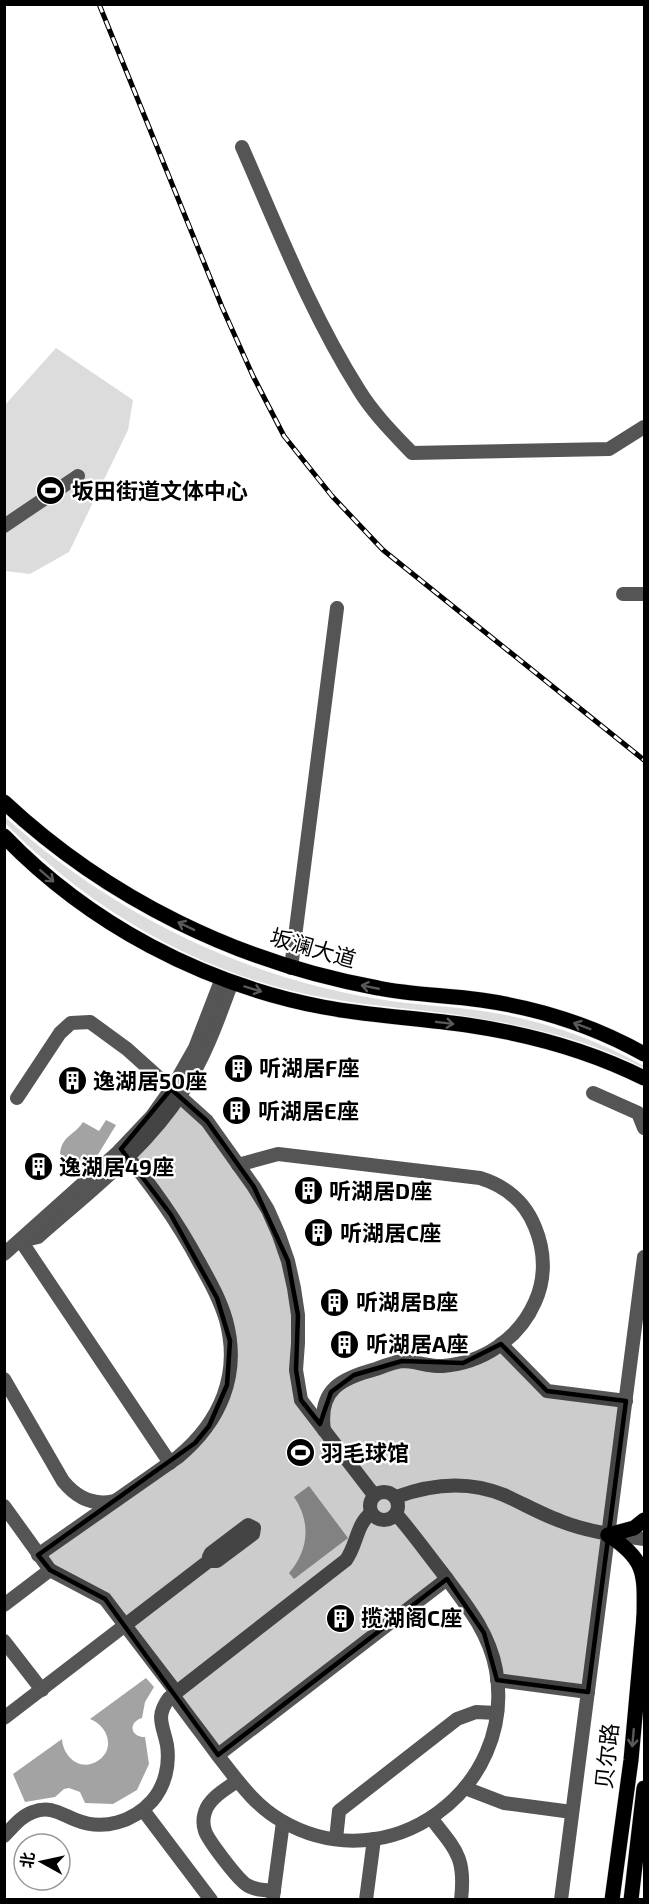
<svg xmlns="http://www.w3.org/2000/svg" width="649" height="1904" font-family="'Exo 2','Noto Sans SC',sans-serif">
	<rect width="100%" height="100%" fill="#fff"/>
	<!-- green -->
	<g fill="#dcdcdc">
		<path d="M56 348 133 400 128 430 69 552 30 574 5 571V405Z"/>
		<path d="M4 816C108 911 239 976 378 999 413 1005 448 1006 482 1011 539 1019 594 1038 644 1066V1068C591 1041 530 1026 471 1017 423 1009 374 1007 326 998 203 976 92 912 5 823Z"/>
	</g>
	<!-- water -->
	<g fill="#a3a3a3">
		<path d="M106 1120 116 1125 88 1171 60 1154C62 1135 74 1136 83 1122L99 1131Z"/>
		<path d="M309 1486 348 1538 294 1579 289 1573C309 1550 311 1522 294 1497Z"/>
		<path d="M146 1678 154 1687 145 1702 142 1718C128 1722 130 1737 145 1737L149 1764 137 1790 113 1804 85 1803 80 1792 69 1788 64 1789 55 1797 25 1802 13 1774 62 1739C63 1757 81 1773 99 1760 116 1748 107 1725 90 1719Z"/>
	</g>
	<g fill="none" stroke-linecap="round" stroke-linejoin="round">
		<defs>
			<g id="major">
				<path d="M4 802C108 899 239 963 378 988 412 995 447 995 481 1000 538 1008 594 1026 644 1054"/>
				<path d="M4 836C89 924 203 984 323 1007 371 1016 419 1018 467 1025 528 1034 590 1051 644 1078"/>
				<path d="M608 1535C649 1561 644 1577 644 1622"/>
				<path d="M608 1535 634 1528 644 1520"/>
				<path d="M612 1900 631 1760 644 1617"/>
				<path d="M631 1900 644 1788"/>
			</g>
		</defs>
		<!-- major casing -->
		<use href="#major" stroke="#dbdbdb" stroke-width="16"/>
		<!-- minor -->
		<g stroke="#555" stroke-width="14">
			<path d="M242 147C278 229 311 314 359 390 373 413 393 433 412 453L609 449 644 427"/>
			<path d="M4 526 78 476"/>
			<path d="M623 594H644"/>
			<path d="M291 968 337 608"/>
			<path d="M593 1093 638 1113 644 1128"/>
			<path d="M17 1098 60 1033 71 1023 90 1022 127 1049 207 1121 254 1187 268 1210 279 1235 288 1261 294 1288 298 1315V1343L296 1370 301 1400 374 1495"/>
			<path d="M238 1165 278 1154 480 1178C506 1186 525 1202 535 1227 545 1251 546 1278 535 1302 519 1339 482 1363 443 1366 429 1367 416 1361 402 1361 394 1362 384 1366 376 1369 342 1378 318 1389 324 1430"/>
			<path d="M21 1241 38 1237C89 1192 146 1149 183 1091 205 1057 218 1020 232 982"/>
			<path d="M21 1241 170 1463"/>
			<path d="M4 1254 117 1153 152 1116 174 1085 195 1048 222 978"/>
			<path d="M501 1344 547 1391 626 1401"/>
			<path d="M4 1379 63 1481C76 1497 93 1506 114 1501"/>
			<circle cx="384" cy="1506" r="14"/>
			<path d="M396 1497C431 1484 468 1480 504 1495 524 1504 543 1515 563 1522 589 1532 617 1536 644 1539"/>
			<path d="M4 1506 50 1570 105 1599 176 1692"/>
			<path d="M248 1525 254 1528 253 1534 217 1561H211L209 1557 211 1553Z"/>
			<path d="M38 1555 178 1457C220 1422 241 1375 226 1320 220 1299 209 1280 199 1262 177 1221 151 1184 121 1149"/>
			<path d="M4 1605 50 1570"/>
			<path d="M4 1641 42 1690"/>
			<path d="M497 1680 588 1692"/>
			<path d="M173 1695C188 1716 204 1736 219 1757 238 1781 255 1806 282 1821 389 1883 517 1789 496 1670 489 1631 464 1602 441 1571 426 1552 412 1532 396 1514"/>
			<path d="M4 1718 210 1560"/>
			<path d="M218 1755 447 1579"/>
			<path d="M237 1781C226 1789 209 1798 205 1812 203 1818 203 1825 205 1831 208 1840 238 1880 247 1885 254 1890 265 1890 274 1891"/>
			<path d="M465 1788 504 1803 572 1812"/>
			<path d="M143 1810 211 1900"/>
			<path d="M431 1818C456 1850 466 1857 461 1900"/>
			<path d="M4 1836C13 1827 21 1816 33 1812 50 1805 61 1814 76 1820 103 1831 133 1822 152 1801 165 1786 170 1765 167 1745 163 1725 155 1717 169 1698L346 1560C357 1545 356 1525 371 1513"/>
			<path d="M336 1839 339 1811 457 1719 476 1712 497 1713"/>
			<path d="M273 1897 283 1822"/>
			<path d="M366 1900 374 1839"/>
			<path d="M561 1900 644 1257"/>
		</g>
		<!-- major -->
		<use href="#major" stroke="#000" stroke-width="15"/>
		<defs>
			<path id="rail" d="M99 4 222 307 253 376 284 436 332 496 383 550 644 760"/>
		</defs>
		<!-- rail casing -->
		<use href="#rail" stroke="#000" stroke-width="5"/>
		<!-- rail -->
		<use href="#rail" stroke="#fff" stroke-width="3" stroke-dasharray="9" stroke-linecap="butt"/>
	</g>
	<!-- one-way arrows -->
	<defs><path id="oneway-shaft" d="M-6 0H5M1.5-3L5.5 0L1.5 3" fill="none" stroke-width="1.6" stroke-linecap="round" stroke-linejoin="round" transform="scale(1.5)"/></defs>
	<g stroke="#595959">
		<use href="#oneway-shaft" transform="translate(47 876) rotate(41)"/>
		<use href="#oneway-shaft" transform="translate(186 926) rotate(-154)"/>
		<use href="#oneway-shaft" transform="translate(370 987) rotate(-169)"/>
		<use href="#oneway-shaft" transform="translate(253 989) rotate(17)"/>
		<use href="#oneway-shaft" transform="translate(445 1023) rotate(7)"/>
		<use href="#oneway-shaft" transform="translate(582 1026) rotate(-159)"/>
		<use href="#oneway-shaft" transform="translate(633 1738) rotate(95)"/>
	</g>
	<!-- marked area -->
	<path fill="#000" fill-opacity="0.2" stroke="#000" stroke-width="4.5" stroke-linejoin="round" d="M171 1089 207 1121 254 1187 288 1261 298 1315 296 1370 301 1400 320 1424 331 1392 354 1375 402 1361 463 1363 501 1344 547 1391 626 1401 588 1692 497 1680 484 1633 447 1579 218 1755 105 1599 50 1570 38 1555 195 1443 209 1426 227 1385 230 1341 217 1298 171 1215 121 1149Z"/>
	<!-- icons -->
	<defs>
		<symbol id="stadium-disc" viewBox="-11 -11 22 22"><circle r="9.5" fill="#000" stroke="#fff"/><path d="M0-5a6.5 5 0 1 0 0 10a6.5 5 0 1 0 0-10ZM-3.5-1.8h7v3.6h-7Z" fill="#fff"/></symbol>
		<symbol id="building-disc" viewBox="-11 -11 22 22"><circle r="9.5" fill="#000" stroke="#fff"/><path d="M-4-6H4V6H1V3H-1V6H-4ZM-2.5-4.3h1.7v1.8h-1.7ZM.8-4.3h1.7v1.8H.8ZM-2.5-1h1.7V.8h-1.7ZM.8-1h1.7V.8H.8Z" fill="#fff"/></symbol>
	</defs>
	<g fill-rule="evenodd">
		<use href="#stadium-disc" x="34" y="474" width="33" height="33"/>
		<use href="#building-disc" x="222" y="1052" width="33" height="33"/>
		<use href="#building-disc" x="56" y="1064" width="33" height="33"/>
		<use href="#building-disc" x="220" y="1094" width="33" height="33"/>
		<use href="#building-disc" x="22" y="1150" width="33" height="33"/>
		<use href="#building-disc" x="292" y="1174" width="33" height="33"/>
		<use href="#building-disc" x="302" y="1216" width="33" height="33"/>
		<use href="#building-disc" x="318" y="1286" width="33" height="33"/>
		<use href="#building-disc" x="328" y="1328" width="33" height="33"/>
		<use href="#stadium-disc" x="284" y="1436" width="33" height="33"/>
		<use href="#building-disc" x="324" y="1602" width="33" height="33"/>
	</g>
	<g text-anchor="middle" stroke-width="4.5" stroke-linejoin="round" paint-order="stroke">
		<!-- poi labels -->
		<g font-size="22" font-weight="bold" fill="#000" stroke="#fff" text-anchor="start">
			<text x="72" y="499">坂田街道文体中心</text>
			<text x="259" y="1076">听湖居F座</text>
			<text x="93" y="1089">逸湖居50座</text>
			<text x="258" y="1119">听湖居E座</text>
			<text x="59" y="1175">逸湖居49座</text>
			<text x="329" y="1199">听湖居D座</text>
			<text x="340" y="1241">听湖居C座</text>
			<text x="356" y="1310">听湖居B座</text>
			<text x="366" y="1352">听湖居A座</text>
			<text x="321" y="1461">羽毛球馆</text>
			<text x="361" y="1626">揽湖阁C座</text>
		</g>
		<!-- street labels -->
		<g font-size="22" fill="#000" stroke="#fff">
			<text transform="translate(313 948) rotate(16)" y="8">坂澜大道</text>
			<text transform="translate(607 1756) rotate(-84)" y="8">贝尔路</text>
		</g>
	</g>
	<!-- border -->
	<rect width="649" height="1904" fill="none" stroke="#000000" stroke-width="12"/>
	<!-- north arrow -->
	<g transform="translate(42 1862) rotate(278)"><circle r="28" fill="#ffffff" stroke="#999999" stroke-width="1.5"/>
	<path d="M0-4.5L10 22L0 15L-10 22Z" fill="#000000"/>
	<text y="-9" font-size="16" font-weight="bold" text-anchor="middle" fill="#000000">北</text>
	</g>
</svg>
